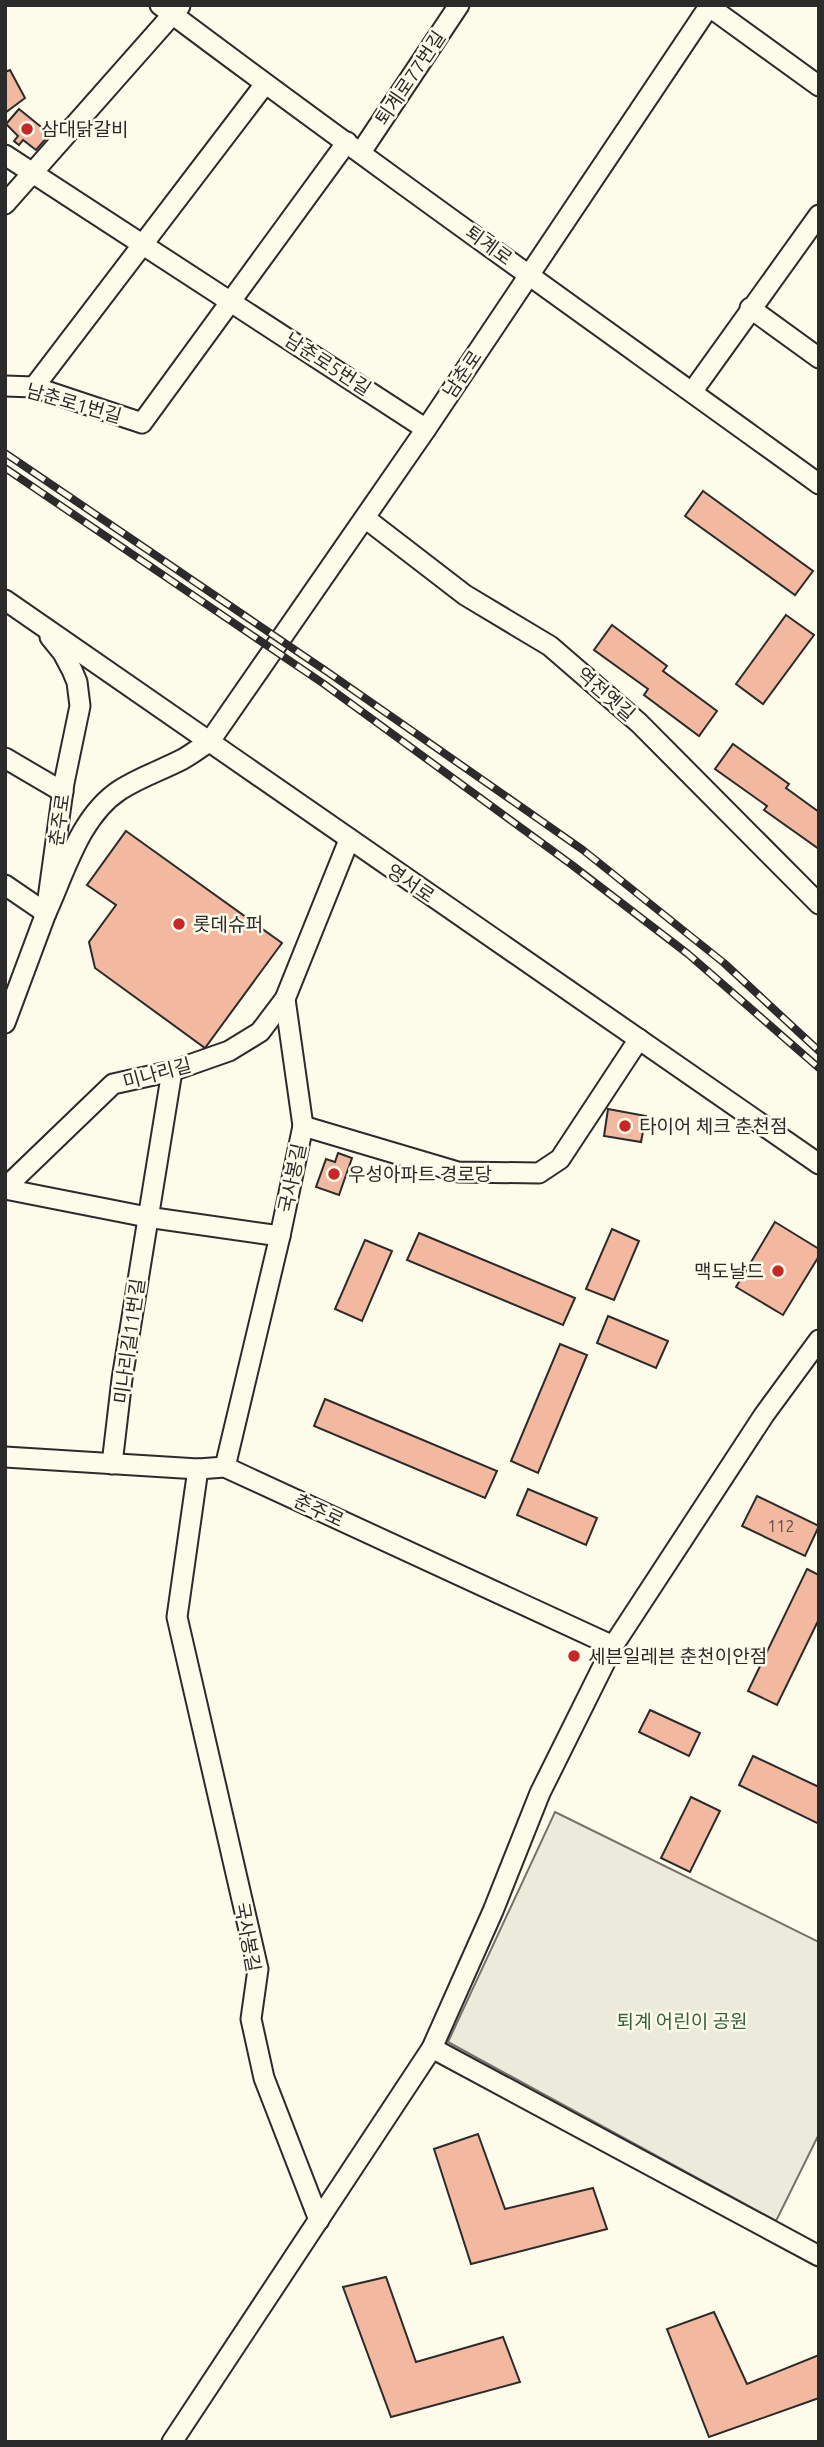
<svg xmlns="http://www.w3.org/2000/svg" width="824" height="2447" font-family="Ubuntu,'Noto Sans KR',sans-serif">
	<rect width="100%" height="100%" fill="#fdfbea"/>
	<!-- green -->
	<path fill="#ecebdb" stroke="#74746e" stroke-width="2" d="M555 1812 819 1942V2134L776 2221 448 2042Z"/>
	<!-- building -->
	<g fill="#f2b8a0" stroke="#2b2b2b" stroke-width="2">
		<path d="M10 70 25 98 5 113V72Z"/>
		<path d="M19 109 50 134 36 150 23 140 19 145 14 141 18 136 6 124Z"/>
		<path d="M703 491 813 571 795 595 685 516Z"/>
		<path d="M786 615 814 635 763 704 736 684Z"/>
		<path d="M612 625 667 666 663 671 717 711 699 736 644 695 648 689 594 650Z"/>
		<path d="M733 744 789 784 786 788 819 812V849L764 810 767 806 715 769Z"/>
		<path d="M126 831 282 943 205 1048 95 968 89 942 116 905 87 885Z"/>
		<path d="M608 1109 646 1116 641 1142 604 1136Z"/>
		<path d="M338 1153 352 1158 339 1195 316 1187 326 1159 335 1162Z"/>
		<path d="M775 1222 819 1249V1256L783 1315 736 1287Z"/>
		<path d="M612 1229 639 1241 614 1300 586 1289Z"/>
		<path d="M419 1233 575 1298 563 1325 407 1260Z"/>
		<path d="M365 1240 392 1251 362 1321 335 1309Z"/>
		<path d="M608 1316 668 1341 656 1368 597 1343Z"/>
		<path d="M560 1344 587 1355 538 1473 511 1461Z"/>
		<path d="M325 1399 497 1471 485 1498 314 1426Z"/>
		<path d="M528 1489 597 1518 586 1545 517 1515Z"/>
		<path d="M757 1496 819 1526 805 1556 742 1526Z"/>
		<path d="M807 1569 819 1575V1619L777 1705 748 1691Z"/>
		<path d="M650 1710 700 1733 689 1756 639 1732Z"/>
		<path d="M753 1756 819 1787V1824L739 1785Z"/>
		<path d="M691 1797 720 1811 690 1872 661 1858Z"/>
		<path d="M478 2134 505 2209 593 2188 607 2229 471 2264 434 2149Z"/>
		<path d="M386 2277 416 2362 503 2337 520 2382 391 2417 343 2287Z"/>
		<path d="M714 2312 747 2384 819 2355V2398L709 2437 667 2329Z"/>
	</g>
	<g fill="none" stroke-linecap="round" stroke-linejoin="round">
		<defs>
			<g id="minor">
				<path d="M160 5C377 168 599 325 819 484"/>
				<path d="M707 5 819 86"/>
				<path d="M361 152 459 5"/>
				<path d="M5 155 426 429"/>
				<path d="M5 204 180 6"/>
				<path d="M750 308 819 358"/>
				<path d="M5 386 34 387 142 423 347 142"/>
				<path d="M34 387 265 84"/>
				<path d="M692 392 819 215"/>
				<path d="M365 518 465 595 550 646 639 723 819 904"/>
				<path d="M5 600 819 1164"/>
				<path d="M5 758 63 792"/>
				<path d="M5 885 46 913"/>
				<path d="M46 913C65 872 80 816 120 790 140 777 162 770 183 759 192 754 201 747 210 741L426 429 710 5"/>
				<path d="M5 1023 46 913 64 783 80 706 77 682 72 670 63 653 50 637"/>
				<path d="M303 1126 458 1172 539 1173 560 1159 639 1039"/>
				<path d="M5 1188 113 1084 172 1071 229 1051 260 1032 285 999"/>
				<path d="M5 1189 147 1217 280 1236"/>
				<path d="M5 1457 198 1469 225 1467 613 1646"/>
				<path d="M112 1464 122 1379 172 1071"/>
				<path d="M225 1467 280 1236 303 1126 285 999 349 840"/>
				<path d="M198 1469 177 1617 258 1969 251 2019 264 2078 319 2220"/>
				<path d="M432 2048 819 2256"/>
				<path d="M172 2442 432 2048 493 1911 540 1793 613 1646 764 1415 819 1340"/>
			</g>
		</defs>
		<!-- minor casing -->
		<use href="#minor" stroke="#2b2b2b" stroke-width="23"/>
		<!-- minor -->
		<use href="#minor" stroke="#fdfbea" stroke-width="19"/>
		<defs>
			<g id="rail">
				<path d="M5 453 329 673 583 850 724 963 819 1051"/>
				<path d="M5 468 324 684 572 865 688 954 819 1068"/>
			</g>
		</defs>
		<!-- rail casing -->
		<use href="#rail" stroke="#2b2b2b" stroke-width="8"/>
		<!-- rail -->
		<use href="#rail" stroke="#fdfbea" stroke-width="5" stroke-dasharray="16" stroke-linecap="butt"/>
	</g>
	<!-- markers -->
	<g fill="#c62828" stroke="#fdfbea" stroke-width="2.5">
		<circle cx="27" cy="129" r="7"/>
		<circle cx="179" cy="924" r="7"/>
		<circle cx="625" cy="1126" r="7"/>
		<circle cx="334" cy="1174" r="7"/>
		<circle cx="778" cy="1271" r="7"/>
		<circle cx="574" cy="1656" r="7"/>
	</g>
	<g text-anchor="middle" stroke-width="5" stroke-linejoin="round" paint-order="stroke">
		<!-- number labels -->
		<g font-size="16" fill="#5d4e48">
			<text x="781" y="1532">112</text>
		</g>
		<!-- street labels -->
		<g font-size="19" fill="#2b2b2b" stroke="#fdfbea">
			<text transform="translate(410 78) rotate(-56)" y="7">퇴계로77번길</text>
			<text transform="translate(489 245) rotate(36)" y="7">퇴계로</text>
			<text transform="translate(328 364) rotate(33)" y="7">남춘로5번길</text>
			<text transform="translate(462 374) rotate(-56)" y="7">남춘로</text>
			<text transform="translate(74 403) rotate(16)" y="7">남춘로1번길</text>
			<text transform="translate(606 694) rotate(41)" y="7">역전옛길</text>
			<text transform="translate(59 820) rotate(-82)" y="7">춘주로</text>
			<text transform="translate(411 883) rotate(34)" y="7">영서로</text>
			<text transform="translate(157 1073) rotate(-15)" y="7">미나리길</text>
			<text transform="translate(292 1178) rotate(-78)" y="7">국사봉길</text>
			<text transform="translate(129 1341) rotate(-82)" y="7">미나리길11번길</text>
			<text transform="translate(319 1510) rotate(25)" y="7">춘주로</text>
			<text transform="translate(248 1937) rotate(80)" y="7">국사봉길</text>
		</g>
		<!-- poi labels -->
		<g font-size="19" fill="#2b2b2b" stroke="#fdfbea" text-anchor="start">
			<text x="41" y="136">삼대닭갈비</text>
			<text x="193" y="931">롯데슈퍼</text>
			<text x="639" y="1133">타이어 체크 춘천점</text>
			<text x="348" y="1181">우성아파트 경로당</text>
			<text x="764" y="1278" text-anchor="end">맥도날드</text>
			<text x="588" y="1663">세븐일레븐 춘천이안점</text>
		</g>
		<!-- park labels -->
		<g font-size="19" fill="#34623c" stroke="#fdfbea">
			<text x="682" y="2028">퇴계 어린이 공원</text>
		</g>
	</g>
	<!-- border -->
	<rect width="824" height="2447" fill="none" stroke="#2b2b2b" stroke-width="14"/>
</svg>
